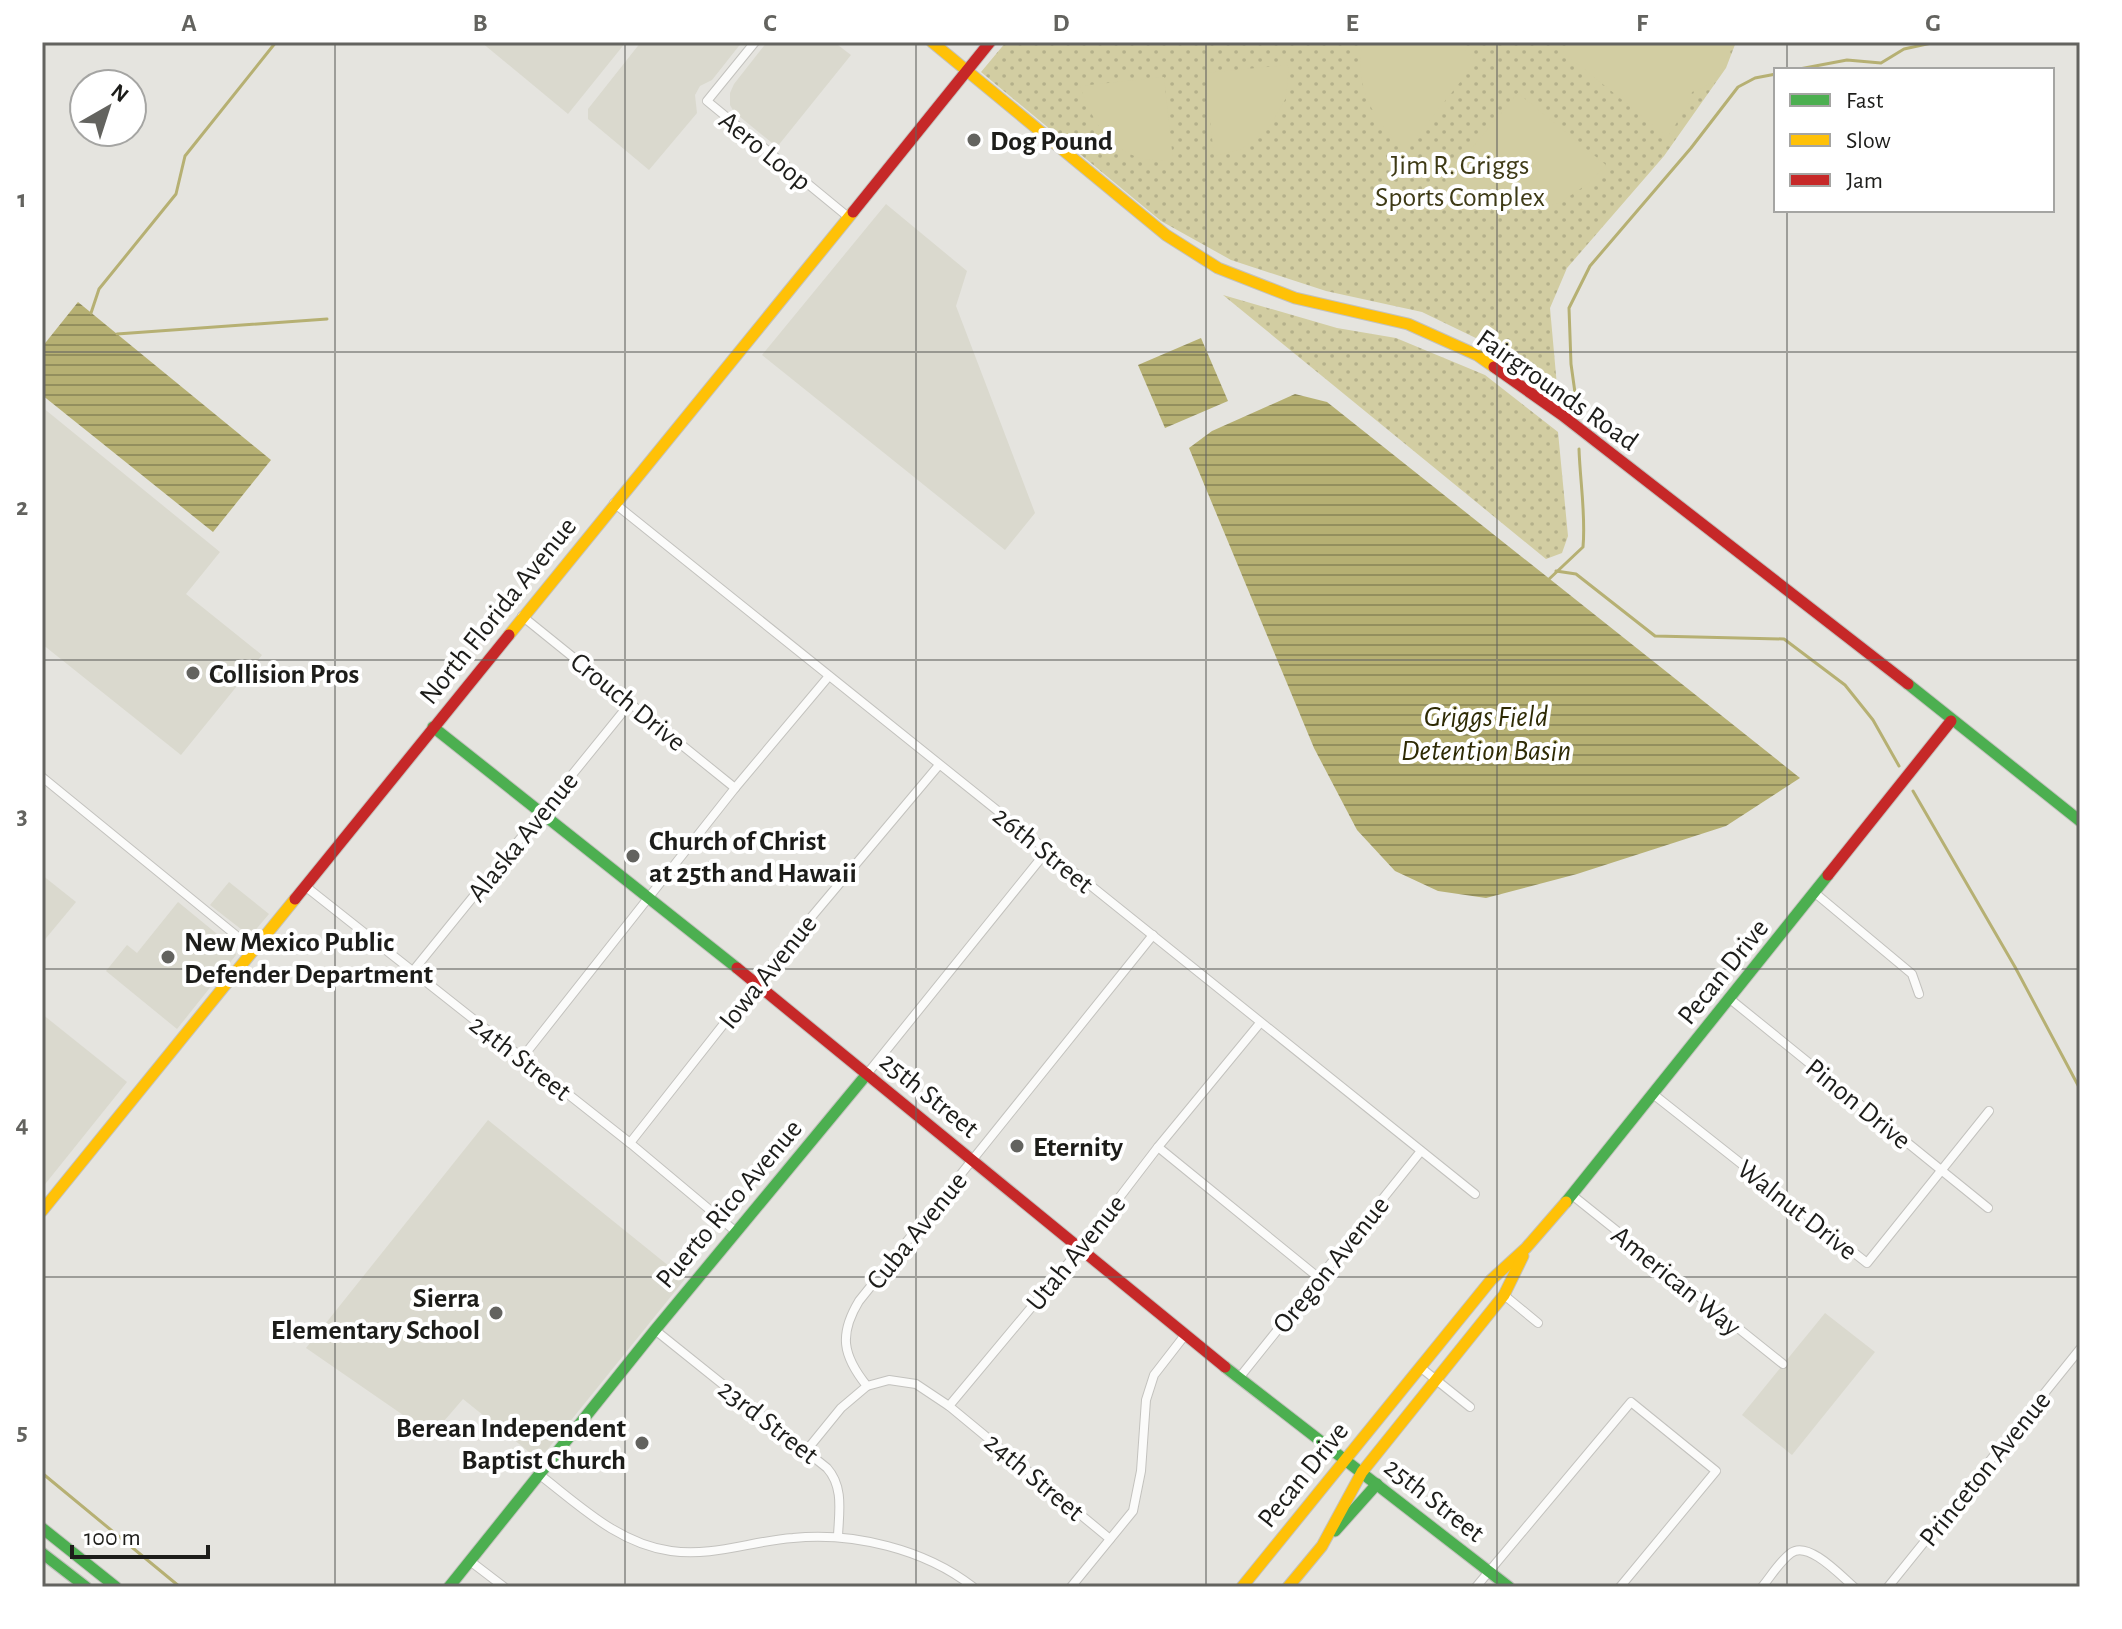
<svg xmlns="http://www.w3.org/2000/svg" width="2122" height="1629" font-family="'Alegreya Sans',sans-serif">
	<defs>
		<pattern id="grass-dots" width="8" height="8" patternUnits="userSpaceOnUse" patternTransform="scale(2)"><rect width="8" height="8" fill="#d2cda2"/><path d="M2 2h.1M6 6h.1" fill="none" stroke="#b4b08b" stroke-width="1.8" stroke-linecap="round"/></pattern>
		<pattern id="water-rules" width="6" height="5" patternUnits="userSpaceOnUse" patternTransform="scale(2)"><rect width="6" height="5" fill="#b6b073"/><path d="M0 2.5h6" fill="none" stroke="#938f5e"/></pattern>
	</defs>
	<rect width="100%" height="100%" fill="#e5e4df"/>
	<!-- built -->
	<g fill="#dad9ce">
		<path d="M481 42H626L568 114Z"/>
		<path d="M641 42H742L712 80 700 86 695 95 697 113 649 170 588 119V109Z"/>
		<path d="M767 42H834L851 55 777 147 734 112 730 105V93L734 84Z"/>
		<path d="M886 204 967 271 956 306 1035 513 1005 550 762 355Z"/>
		<path d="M42 407 220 552 186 594 262 655 181 755 42 644Z"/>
		<path d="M42 875 76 902 42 943Z"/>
		<path d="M229 882 269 914 252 934 246 933 210 905Z"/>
		<path d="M178 902 233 947 236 955 177 1029 106 971 127 945 137 953Z"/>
		<path d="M42 1014 127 1082 42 1188Z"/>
		<path d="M488 1120 685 1279 539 1460 463 1399 432 1435 306 1348Z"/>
		<path d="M1825 1313 1875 1352 1792 1455 1742 1415Z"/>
	</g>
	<!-- grass -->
	<g fill="url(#grass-dots)">
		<path d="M1006 42H1736L1726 68 1664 156 1567 268 1550 308 1557 386 1513 356 1422 312 1326 291 1231 260 1161 221 981 72Z"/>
		<path d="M1223 295 1337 328 1396 338 1485 375 1558 432 1568 536 1562 553 1546 559Z"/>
	</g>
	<!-- pitch -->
	<g fill="#d2cda2">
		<path d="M1363 42H1455L1477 61 1406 150C1373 120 1353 87 1363 42Z"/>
		<path d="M1572 42H1731C1729 67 1716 85 1692 92L1690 101 1668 137 1563 52Z"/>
		<path d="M1289 65 1286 98 1268 129 1242 149 1214 156 1205 73Z"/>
		<path d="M1164 77 1173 160C1163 160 1150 161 1140 158 1107 148 1090 116 1080 86Z"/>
		<path d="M1518 93 1606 165 1589 183 1559 203 1520 211 1478 204 1445 180Z"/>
	</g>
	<!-- water -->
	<g fill="url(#water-rules)">
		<path d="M78 302 271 460 213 532 42 395V347Z"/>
		<path d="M1201 338 1228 401 1165 428 1138 365Z"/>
		<path d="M1295 394 1327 402 1800 778 1726 826 1577 874 1486 898 1438 891 1395 871 1357 830 1314 748 1189 448 1212 431Z"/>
	</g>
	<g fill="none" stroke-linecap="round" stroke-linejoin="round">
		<!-- stream -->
		<g stroke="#b6b073" stroke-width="3">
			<path d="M1794 70 1847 60 1881 63 1904 49 1936 42"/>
			<path d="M91 313 99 289 176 194 185 156 276 42"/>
			<path d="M117 334 327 319"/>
			<path d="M1577 407 1571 364 1569 308 1590 266 1691 148 1738 87 1755 78 1776 74"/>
			<path d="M1556 571 1576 574 1655 636 1784 639 1845 685 1873 720 1899 766"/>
			<path d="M1547 581 1583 547C1586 515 1580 481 1579 449"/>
			<path d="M1913 791 2015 967 2080 1089"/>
			<path d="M42 1473 180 1587"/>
		</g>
		<defs>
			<g id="street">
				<path d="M755 42 707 101 847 216"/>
				<path d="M614 503 1475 1194"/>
				<path d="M522 616 735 788"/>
				<path d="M42 777 254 950"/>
				<path d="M305 886 630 1143 735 1231"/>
				<path d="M1815 893 1912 974 1919 994"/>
				<path d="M413 971 631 702"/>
				<path d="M1730 999 1988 1208"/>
				<path d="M522 1058 735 788 829 676"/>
				<path d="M867 1074 1046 852"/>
				<path d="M1653 1094 1867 1263 1989 1111"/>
				<path d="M630 1143 756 983 939 765"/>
				<path d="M1158 1147 1319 1278"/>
				<path d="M1572 1195 1783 1364"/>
				<path d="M1504 1295 1538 1323"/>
				<path d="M655 1330 827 1468C844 1487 839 1512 838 1536"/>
				<path d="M1420 1367 1470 1407"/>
				<path d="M1239 1378 1421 1151"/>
				<path d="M867 1386C842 1355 839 1334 859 1301L1153 935"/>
				<path d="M949 1406 1080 1249 1158 1147 1260 1023"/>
				<path d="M806 1451 841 1408 867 1386 889 1380 916 1384 949 1406 1110 1539"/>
				<path d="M540 1475C580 1506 619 1544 671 1551 713 1557 751 1541 793 1538 853 1532 925 1549 973 1587"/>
				<path d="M470 1561 504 1587"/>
				<path d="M1071 1587 1133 1511 1141 1471 1146 1400 1154 1375 1185 1335"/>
				<path d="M1476 1587 1631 1402 1716 1471 1620 1587"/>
				<path d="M1762 1587C1771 1576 1780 1561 1791 1553 1808 1540 1841 1576 1854 1587"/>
				<path d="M1888 1587 2080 1349"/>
			</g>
			<g id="fast">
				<path d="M1908 684 2080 821"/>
				<path d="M433 727 737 968"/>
				<path d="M1566 1202 1828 875"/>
				<path d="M1225 1367 1509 1587"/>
				<path d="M42 1528 116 1587"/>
				<path d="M1335 1531 1377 1484"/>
				<path d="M42 1553 86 1587"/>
				<path d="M449 1587 655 1330 867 1074"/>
			</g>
			<g id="slow">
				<path d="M932 42 1166 235 1218 268 1295 298 1408 324 1477 355 1494 367"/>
				<path d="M509 635 853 212"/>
				<path d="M42 1211 295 899"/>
				<path d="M1242 1587 1491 1280 1526 1248 1566 1202"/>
				<path d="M1288 1587 1322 1546 1362 1472 1504 1295 1523 1256"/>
			</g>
			<g id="jam">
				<path d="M853 212 990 42"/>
				<path d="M1494 367 1562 415 1908 684"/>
				<path d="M1828 875 1951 721"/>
				<path d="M295 899 509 635"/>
				<path d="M737 968 1225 1367"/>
			</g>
		</defs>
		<!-- street casing -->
		<use href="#street" stroke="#c3c2be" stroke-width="10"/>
		<!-- fast casing -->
		<use href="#fast" stroke="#c3c2be" stroke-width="13"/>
		<!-- slow casing -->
		<use href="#slow" stroke="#c3c2be" stroke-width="13"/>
		<!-- jam casing -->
		<use href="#jam" stroke="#c3c2be" stroke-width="13"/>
		<!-- street -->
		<use href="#street" stroke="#fbfbfa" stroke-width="8"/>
		<!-- fast -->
		<use href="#fast" stroke="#4caf50" stroke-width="11"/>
		<!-- slow -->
		<use href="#slow" stroke="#ffc107" stroke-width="11"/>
		<!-- jam -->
		<use href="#jam" stroke="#c62828" stroke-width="11"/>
	</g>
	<!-- grid -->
	<path fill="none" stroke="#63635f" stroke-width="2" stroke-opacity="0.55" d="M335 42V1587M625 42V1587M916 42V1587M1206 42V1587M1497 42V1587M1787 42V70M1787 210V1587M42 352H2080M42 660H2080M42 969H2080M42 1277H2080"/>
	<!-- markers -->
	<g fill="#63635f" stroke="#fff" stroke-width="3">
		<circle cx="974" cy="140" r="8"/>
		<circle cx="193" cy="673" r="8"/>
		<circle cx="633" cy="856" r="8"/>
		<circle cx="168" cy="957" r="8"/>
		<circle cx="1017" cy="1146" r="8"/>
		<circle cx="496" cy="1313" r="8"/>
		<circle cx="642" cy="1443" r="8"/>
	</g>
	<g text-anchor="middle" stroke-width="8" stroke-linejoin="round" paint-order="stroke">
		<!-- poi labels -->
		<g font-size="28" font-weight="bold" fill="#1d1d1a" stroke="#fff" text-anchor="start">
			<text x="990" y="150">Dog Pound</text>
			<text x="209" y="683">Collision Pros</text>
			<text x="649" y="850">Church of Christ<tspan x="649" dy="32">at 25th and Hawaii</tspan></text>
			<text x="184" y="951">New Mexico Public<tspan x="184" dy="32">Defender Department</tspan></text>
			<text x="1033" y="1156">Eternity</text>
			<text x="480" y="1307" text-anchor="end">Sierra<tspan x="480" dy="32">Elementary School</tspan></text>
			<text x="626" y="1437" text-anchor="end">Berean Independent<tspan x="626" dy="32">Baptist Church</tspan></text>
		</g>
		<!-- street labels -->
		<g font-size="28" fill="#1d1d1a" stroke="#fff">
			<text transform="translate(766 150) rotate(39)" y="10">Aero Loop</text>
			<text transform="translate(1558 389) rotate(35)" y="10">Fairgrounds Road</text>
			<text transform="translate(497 610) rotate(-51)" y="10">North Florida Avenue</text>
			<text transform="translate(629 701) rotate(39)" y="10">Crouch Drive</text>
			<text transform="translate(522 836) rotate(-51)" y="10">Alaska Avenue</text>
			<text transform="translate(1044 849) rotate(39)" y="10">26th Street</text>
			<text transform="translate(767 971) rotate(-51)" y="10">Iowa Avenue</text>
			<text transform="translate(1722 971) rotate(-51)" y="10">Pecan Drive</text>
			<text transform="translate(521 1057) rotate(38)" y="10">24th Street</text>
			<text transform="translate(930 1094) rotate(39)" y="10">25th Street</text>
			<text transform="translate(1859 1103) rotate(39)" y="10">Pinon Drive</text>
			<text transform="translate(728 1203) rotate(-50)" y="10">Puerto Rico Avenue</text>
			<text transform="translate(1798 1209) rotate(38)" y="10">Walnut Drive</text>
			<text transform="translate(916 1230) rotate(-51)" y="10">Cuba Avenue</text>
			<text transform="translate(1075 1252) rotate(-51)" y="10">Utah Avenue</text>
			<text transform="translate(1330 1264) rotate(-51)" y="10">Oregon Avenue</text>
			<text transform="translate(1677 1280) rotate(39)" y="10">American Way</text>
			<text transform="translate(769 1421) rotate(38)" y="10">23rd Street</text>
			<text transform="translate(1984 1468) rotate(-51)" y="10">Princeton Avenue</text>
			<text transform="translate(1302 1474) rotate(-51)" y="10">Pecan Drive</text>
			<text transform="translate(1035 1476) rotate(40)" y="10">24th Street</text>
			<text transform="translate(1435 1499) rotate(38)" y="10">25th Street</text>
		</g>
		<!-- park labels -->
		<g font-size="28" fill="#3e3a16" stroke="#fff">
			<text x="1460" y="174">Jim R. Griggs<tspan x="1460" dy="32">Sports Complex</tspan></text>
		</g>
		<!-- water labels -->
		<g font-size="30" font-style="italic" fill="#2e2a04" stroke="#fff">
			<text x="1486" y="726">Griggs Field<tspan x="1486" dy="34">Detention Basin</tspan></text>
		</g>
	</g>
	<!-- border -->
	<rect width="2122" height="1629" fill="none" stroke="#ffffff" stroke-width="88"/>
	<!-- legend -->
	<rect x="1774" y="68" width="280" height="144" fill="#ffffff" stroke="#a5a5a3" stroke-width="2"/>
	<rect x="1790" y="94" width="40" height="12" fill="#4caf50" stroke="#a5a5a3" stroke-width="2"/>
	<text x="1846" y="108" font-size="24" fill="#1d1d1a">Fast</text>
	<rect x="1790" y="134" width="40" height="12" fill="#ffc107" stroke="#a5a5a3" stroke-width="2"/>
	<text x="1846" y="148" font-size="24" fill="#1d1d1a">Slow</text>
	<rect x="1790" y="174" width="40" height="12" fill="#c62828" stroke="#a5a5a3" stroke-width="2"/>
	<text x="1846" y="188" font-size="24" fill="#1d1d1a">Jam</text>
	<!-- north arrow -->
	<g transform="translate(108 108) rotate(39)"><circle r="38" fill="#ffffff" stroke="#a5a5a3" stroke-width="2"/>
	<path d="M0-6L14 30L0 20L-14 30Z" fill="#63635f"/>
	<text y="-12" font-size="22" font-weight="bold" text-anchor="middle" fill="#1d1d1a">N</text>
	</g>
	<!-- scale -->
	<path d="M72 1545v12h136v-12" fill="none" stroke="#1d1d1a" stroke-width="4"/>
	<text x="84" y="1545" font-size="24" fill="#1d1d1a" stroke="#ffffff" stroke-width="6" paint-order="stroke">100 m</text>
	<rect x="44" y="44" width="2034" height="1541" fill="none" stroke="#63635f" stroke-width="3"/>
	<g font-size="26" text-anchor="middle" font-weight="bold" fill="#63635f">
		<text x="189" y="31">A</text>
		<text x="480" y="31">B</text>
		<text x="770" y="31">C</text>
		<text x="1061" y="31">D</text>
		<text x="1352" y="31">E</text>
		<text x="1642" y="31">F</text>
		<text x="1933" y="31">G</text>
		<text x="22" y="207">1</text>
		<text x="22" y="515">2</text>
		<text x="22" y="824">3</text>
		<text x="22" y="1132">4</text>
		<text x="22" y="1440">5</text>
	</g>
</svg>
